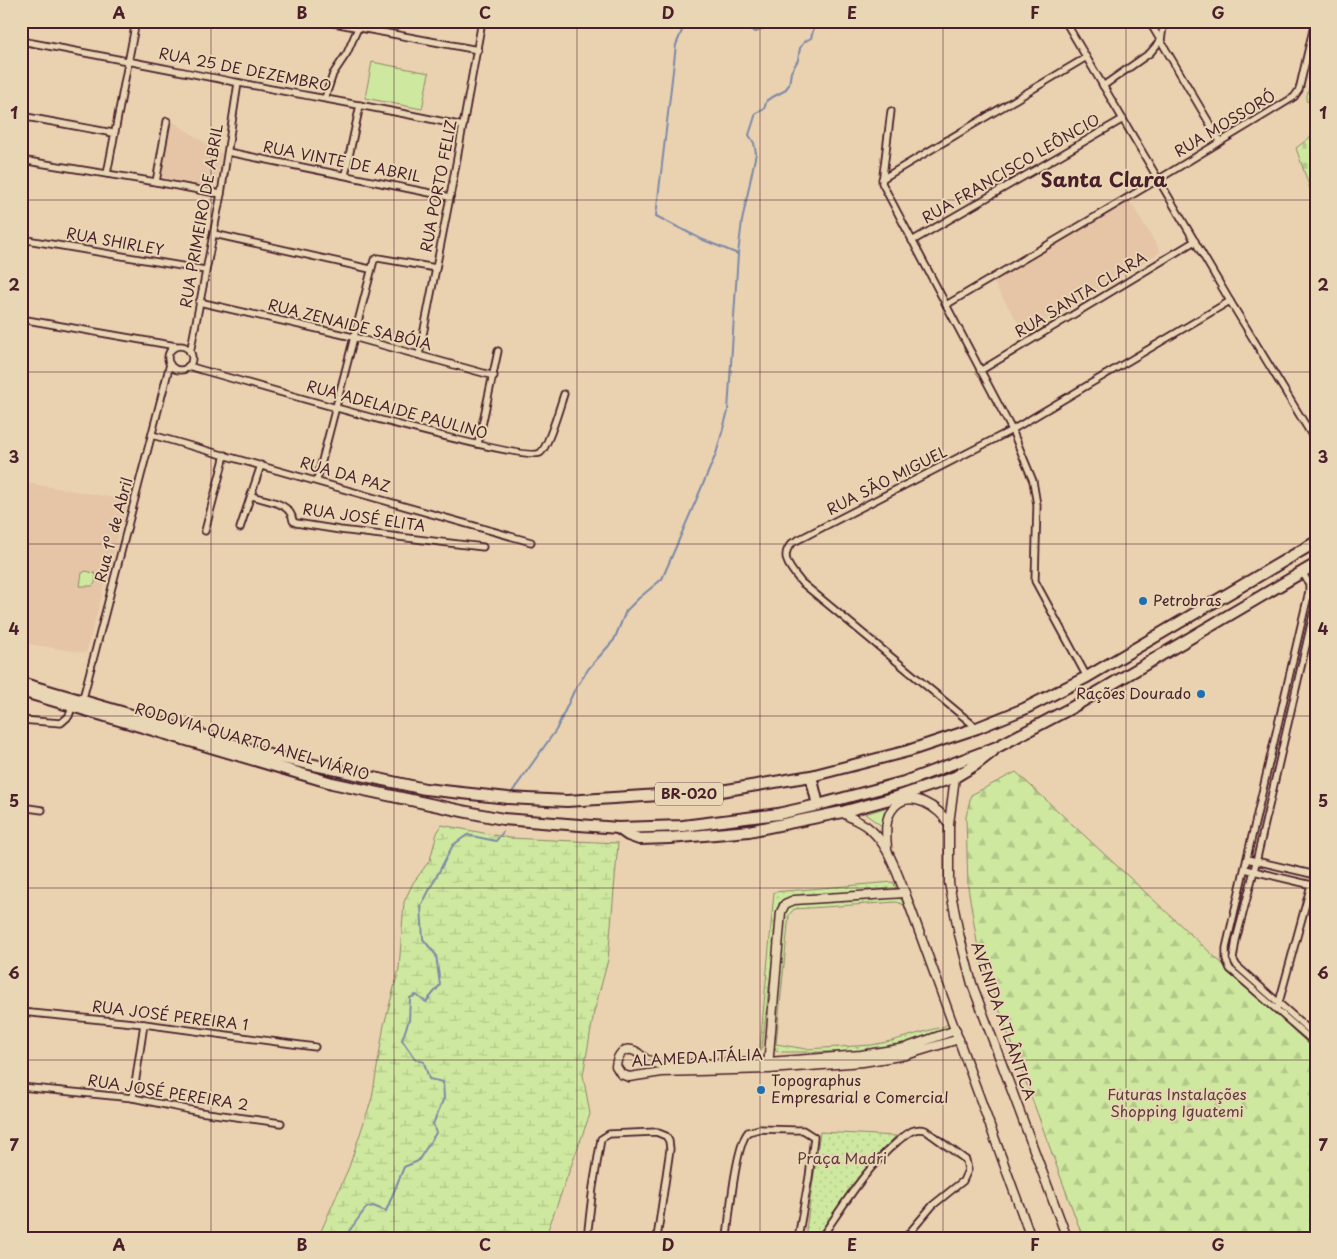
<svg xmlns="http://www.w3.org/2000/svg" width="1337" height="1259" font-family="'Playpen Sans',sans-serif">
	<defs>
		<pattern id="forest-firs" width="22" height="20" patternUnits="userSpaceOnUse" patternTransform="scale(1.25)"><rect width="22" height="20" fill="#cee99f"/><path d="M5 1l3.5 6h-7zM16 11l3.5 6h-7z" fill="#b2c789"/></pattern>
		<pattern id="wetland-marsh" width="20" height="14" patternUnits="userSpaceOnUse" patternTransform="scale(1.25)"><rect width="20" height="14" fill="#cee99f"/><path d="M1 5h8M5 5V1M11 12h8M15 12V8" fill="none" stroke="#b2c789"/></pattern>
		<pattern id="cemetery-stones" width="16" height="16" patternUnits="userSpaceOnUse" patternTransform="scale(1.25)"><rect width="16" height="16" fill="#cee99f"/><path d="M2 7V4a2 2 0 0 1 4 0v3zM10 15v-3a2 2 0 0 1 4 0v3z" fill="#b2c789"/></pattern>
		<pattern id="park-dots" width="8" height="8" patternUnits="userSpaceOnUse" patternTransform="scale(1.25)"><rect width="8" height="8" fill="#cee99f"/><path d="M2 2h.1M6 6h.1" fill="none" stroke="#b2c789" stroke-width="1.8" stroke-linecap="round"/></pattern>
	</defs>
	<rect width="100%" height="100%" fill="#ead2b1"/>
	<filter id="ink" filterUnits="userSpaceOnUse"><feTurbulence type="fractalNoise" baseFrequency=".02" numOctaves="2"/><feDisplacementMap in="SourceGraphic" scale="10" xChannelSelector="R" yChannelSelector="G"/><feConvolveMatrix kernelMatrix="1 2 1 2 8 2 1 2 1" color-interpolation-filters="sRGB"/></filter>
	<g filter="url(#ink)">
		<!-- built -->
		<g fill="#e5c5a6">
			<path d="M169 119 222 154 215 186 213 188 160 177Z"/>
			<path d="M1129 200 1161 252 1025 334 993 282Z"/>
			<path d="M21 482 128 500 86 653 21 643Z"/>
		</g>
		<!-- grass -->
		<g fill="#cee99f" stroke="#8c8465">
			<path d="M372 62 429 73 422 109 365 98Z"/>
			<path d="M86 571 94 573 96 575 95 583 92 586H80L82 573Z"/>
			<path d="M891 806 886 829 865 814Z"/>
		</g>
		<!-- forest -->
		<path fill="url(#forest-firs)" stroke="#8c8465" d="M1016 772 1316 1051V1234L1308 1238H1083L979 954 968 887 966 817 971 795Z"/>
		<!-- wetland -->
		<path fill="url(#wetland-marsh)" stroke="#8c8465" d="M442 825 509 838 618 843 608 960 594 1012 583 1075 590 1114 545 1238H318L349 1167 372 1098 384 1025 399 969 404 902 413 883 430 860 437 833Z"/>
		<!-- cemetery -->
		<g fill="url(#cemetery-stones)" stroke="#8c8465">
			<path d="M1316 54V103L1306 101Z"/>
			<path d="M1316 133V206L1296 148Z"/>
		</g>
		<!-- park -->
		<g fill="url(#park-dots)" stroke="#8c8465" fill-rule="evenodd">
			<path d="M893 882 896 888 893 890 793 896 783 899 779 903 762 1047 759 1053 754 1054 760 1048 774 892Z"/>
			<path d="M895 897 903 900 954 1027 917 1041 874 1052H781L776 1050 774 1045 784 913 787 909 795 904ZM897 902 904 905 947 1019 948 1023 945 1026 891 1041 872 1045 806 1049 776 1044 789 915 794 909Z"/>
			<path d="M820 1132 896 1136 860 1175 822 1229C817 1233 814 1236 807 1234L806 1230Z"/>
		</g>
		<g fill="none" stroke-linecap="round" stroke-linejoin="round">
			<!-- stream -->
			<g stroke="#7b89a7" stroke-width="2">
				<path d="M686 21 676 45 656 216 701 239 738 254"/>
				<path d="M734 21 756 32 776 21"/>
				<path d="M512 792 556 730 574 691 589 668 614 640 626 611 639 598 662 579 716 454 728 411 738 254 742 221 756 153 754 143 749 135 756 113 764 109 767 100 784 91 789 85 791 72 798 60 800 48 804 42 811 38 813 31 814 21"/>
				<path d="M344 1238 366 1208 373 1206 386 1211 404 1167 418 1161 436 1133 433 1124 444 1098 443 1082 429 1079 424 1062 415 1059 402 1040 409 1020 410 998 416 995 426 1002 440 985 436 955 423 939 421 906 453 845 467 835 496 841 503 832"/>
			</g>
			<defs>
				<g id="street">
					<path d="M323 21 478 50"/>
					<path d="M1065 21 1230 301 1316 442"/>
					<path d="M1149 21 1220 141"/>
					<path d="M21 41C93 54 163 68 235 82 311 97 387 109 463 126"/>
					<path d="M1103 86 1150 53 1161 40 1164 21"/>
					<path d="M325 98 333 74 347 53 358 28"/>
					<path d="M891 111 882 183 1012 430 1033 481 1037 505 1035 581 1087 677"/>
					<path d="M21 116 113 133"/>
					<path d="M228 152 450 197"/>
					<path d="M21 160 156 182 221 194"/>
					<path d="M107 174 136 21"/>
					<path d="M345 175 360 105"/>
					<path d="M882 179 1085 58"/>
					<path d="M156 182 167 121"/>
					<path d="M214 234 370 269"/>
					<path d="M21 239 205 270"/>
					<path d="M912 241 1123 119"/>
					<path d="M199 302 353 337 494 376"/>
					<path d="M946 305 1159 179 1294 97 1299 90 1315 21"/>
					<path d="M21 319 176 346"/>
					<circle cx="180" cy="358" r="12"/>
					<path d="M190 353 221 194 238 83"/>
					<path d="M419 355 450 197 482 21"/>
					<path d="M188 366C227 377 523 464 540 453 548 448 560 406 564 394"/>
					<path d="M980 371 1195 241"/>
					<path d="M152 435 531 542"/>
					<path d="M478 444 498 351"/>
					<path d="M317 480 374 260 378 258 436 268"/>
					<path d="M252 496C267 501 291 502 293 521L296 523 340 530 483 547"/>
					<path d="M240 528 261 465"/>
					<path d="M205 531 225 455"/>
					<path d="M1302 571 1309 584V591L1226 948V960L1230 969 1316 1044"/>
					<path d="M1316 602 1254 871 1236 940 1233 959 1237 966 1316 1036"/>
					<path d="M82 702 170 364"/>
					<path d="M21 720 61 723 69 716 72 707"/>
					<path d="M977 728 801 582C792 570 778 557 792 543L1012 430 1230 301"/>
					<path d="M21 807 42 810"/>
					<path d="M1247 859 1316 875"/>
					<path d="M1245 869 1316 886"/>
					<path d="M1313 875 1316 864"/>
					<path d="M1278 1006 1311 885"/>
					<path d="M21 1012 144 1024 315 1047"/>
					<path d="M21 1087 133 1098 200 1112 281 1123"/>
					<path d="M133 1098 144 1024"/>
					<path d="M587 1238 593 1187 601 1139 609 1134 656 1132 666 1136 669 1141 670 1149 657 1238"/>
					<path d="M727 1238C729 1217 736 1145 748 1132L759 1129 795 1130H803L814 1137 809 1177 798 1238"/>
					<path d="M821 1238C846 1202 864 1170 898 1141 907 1134 913 1127 925 1130L966 1160 968 1170 963 1181 933 1205 905 1238"/>
				</g>
				<g id="secondary">
					<path d="M955 777 949 824V883L959 934 972 984 1067 1238"/>
					<path d="M842 812C849 817 858 821 866 826 888 842 895 869 905 893L1031 1238"/>
					<path d="M887 848C886 834 884 818 894 807 910 788 940 808 949 824"/>
					<path d="M956 1030 905 1048 861 1055 768 1062 664 1065C658 1064 653 1063 648 1060 643 1058 639 1053 635 1051 623 1046 617 1056 616 1066L621 1074 629 1077 662 1072 769 1069 863 1062 906 1055 959 1039"/>
					<path d="M768 1067 781 912 785 904 794 900 905 893"/>
				</g>
				<g id="highway">
					<path d="M21 683 273 756 425 789 508 798 567 801 721 791 811 776 908 751 977 728 1024 709 1087 677 1316 542"/>
					<path d="M21 691 332 783 462 811 503 819 618 828 683 826 778 814 818 805 904 782 997 747 1071 708 1316 564"/>
					<path d="M811 776 818 805"/>
					<path d="M618 828 628 835 639 839 670 838 749 831 842 812 897 797 955 777 975 765 993 751"/>
				</g>
			</defs>
			<!-- street casing -->
			<use href="#street" stroke="#4a1f2b" stroke-width="9"/>
			<!-- secondary casing -->
			<use href="#secondary" stroke="#4a1f2b" stroke-width="11"/>
			<!-- highway casing -->
			<use href="#highway" stroke="#4a1f2b" stroke-width="14"/>
			<!-- street -->
			<use href="#street" stroke="#e8d6b4" stroke-width="5.5"/>
			<!-- secondary -->
			<use href="#secondary" stroke="#e8d6b4" stroke-width="8"/>
			<!-- highway -->
			<use href="#highway" stroke="#e8d6b4" stroke-width="10"/>
		</g>
	</g>
	<!-- grid -->
	<path fill="none" stroke="#4a1f2b" stroke-width="1" stroke-opacity="0.55" d="M211 21V1238M394 21V1238M577 21V1238M760 21V1238M943 21V1238M1126 21V1238M21 200H1316M21 372H1316M21 544H1316M21 716H1316M21 888H1316M21 1060H1316"/>
	<!-- markers -->
	<g fill="#1f6fb2" stroke="#e8d6b4" stroke-width="2">
		<circle cx="1143" cy="601" r="5"/>
		<circle cx="1201" cy="694" r="5"/>
		<circle cx="761" cy="1090" r="5"/>
	</g>
	<g text-anchor="middle" stroke-width="4" stroke-linejoin="round" paint-order="stroke">
		<!-- shield labels -->
		<rect fill="#e8d6b4" stroke="#795654" stroke-width="1" x="655" y="782.5" width="68" height="23" rx="4"/>
		<g font-size="14" font-weight="bold" fill="#4a1f2b">
			<text x="689" y="799">BR-020</text>
		</g>
		<!-- street labels -->
		<g font-size="15" fill="#4a1f2b" stroke="#e8d6b4">
			<text transform="translate(245 70) rotate(11)" y="5">RUA 25 DE DEZEMBRO</text>
			<text transform="translate(1225 124) rotate(-31)" y="5">RUA MOSSORÓ</text>
			<text transform="translate(342 162) rotate(11)" y="5">RUA VINTE DE ABRIL</text>
			<text transform="translate(1011 169) rotate(-30)" y="5">RUA FRANCISCO LEÔNCIO</text>
			<text transform="translate(439 186) rotate(-79)" y="5">RUA PORTO FELIZ</text>
			<text transform="translate(202 216) rotate(-80)" y="5">RUA PRIMEIRO DE ABRIL</text>
			<text transform="translate(115 242) rotate(10)" y="5">RUA SHIRLEY</text>
			<text transform="translate(1081 295) rotate(-31)" y="5">RUA SANTA CLARA</text>
			<text transform="translate(350 325) rotate(14)" y="5">RUA ZENAIDE SABÓIA</text>
			<text transform="translate(397 410) rotate(15)" y="5">RUA ADELAIDE PAULINO</text>
			<text transform="translate(345 475) rotate(16)" y="5">RUA DA PAZ</text>
			<text transform="translate(887 481) rotate(-27)" y="5">RUA SÃO MIGUEL</text>
			<text transform="translate(364 518) rotate(8)" y="5">RUA JOSÉ ELITA</text>
			<text transform="translate(114 530) rotate(-75)" y="5">Rua 1º de Abril</text>
			<text transform="translate(252 742) rotate(16)" y="5">RODOVIA QUARTO ANEL VIÁRIO</text>
			<text transform="translate(170 1016) rotate(7)" y="5">RUA JOSÉ PEREIRA 1</text>
			<text transform="translate(1003 1021) rotate(71)" y="5">AVENIDA ATLÂNTICA</text>
			<text transform="translate(697 1058) rotate(-3)" y="5">ALAMEDA ITÁLIA</text>
			<text transform="translate(168 1093) rotate(9)" y="5">RUA JOSÉ PEREIRA 2</text>
		</g>
		<!-- poi labels -->
		<g font-size="15" fill="#4a1f2b" stroke="#e8d6b4" text-anchor="start">
			<text x="1153" y="606">Petrobras</text>
			<text x="1191" y="699" text-anchor="end">Rações Dourado</text>
			<text x="771" y="1086">Topographus<tspan x="771" dy="17">Empresarial e Comercial</tspan></text>
		</g>
		<!-- park labels -->
		<g font-size="15" fill="#5e3d3c" stroke="#e8d6b4">
			<text x="1177" y="1100">Futuras Instalações<tspan x="1177" dy="17">Shopping Iguatemi</tspan></text>
			<text x="842" y="1164">Praça Madri</text>
		</g>
		<!-- district labels -->
		<g font-size="20" font-weight="bold" fill="#4a1f2b" stroke="#e8d6b4">
			<text x="1104" y="187">Santa Clara</text>
		</g>
	</g>
	<!-- margin -->
	<rect width="1337" height="1259" fill="none" stroke="#e8d6b4" stroke-width="55"/>
	<rect x="28" y="28" width="1282" height="1204" fill="none" stroke="#4a1f2b" stroke-width="2"/>
	<g font-size="16" text-anchor="middle" font-weight="bold" fill="#4a1f2b">
		<text x="119" y="19">A</text>
		<text x="302" y="19">B</text>
		<text x="485" y="19">C</text>
		<text x="668" y="19">D</text>
		<text x="852" y="19">E</text>
		<text x="1035" y="19">F</text>
		<text x="1218" y="19">G</text>
		<text x="14" y="119">1</text>
		<text x="1323" y="119">1</text>
		<text x="14" y="291">2</text>
		<text x="1323" y="291">2</text>
		<text x="14" y="463">3</text>
		<text x="1323" y="463">3</text>
		<text x="14" y="635">4</text>
		<text x="1323" y="635">4</text>
		<text x="14" y="807">5</text>
		<text x="1323" y="807">5</text>
		<text x="14" y="979">6</text>
		<text x="1323" y="979">6</text>
		<text x="14" y="1151">7</text>
		<text x="1323" y="1151">7</text>
		<text x="119" y="1251">A</text>
		<text x="302" y="1251">B</text>
		<text x="485" y="1251">C</text>
		<text x="668" y="1251">D</text>
		<text x="852" y="1251">E</text>
		<text x="1035" y="1251">F</text>
		<text x="1218" y="1251">G</text>
	</g>
</svg>
